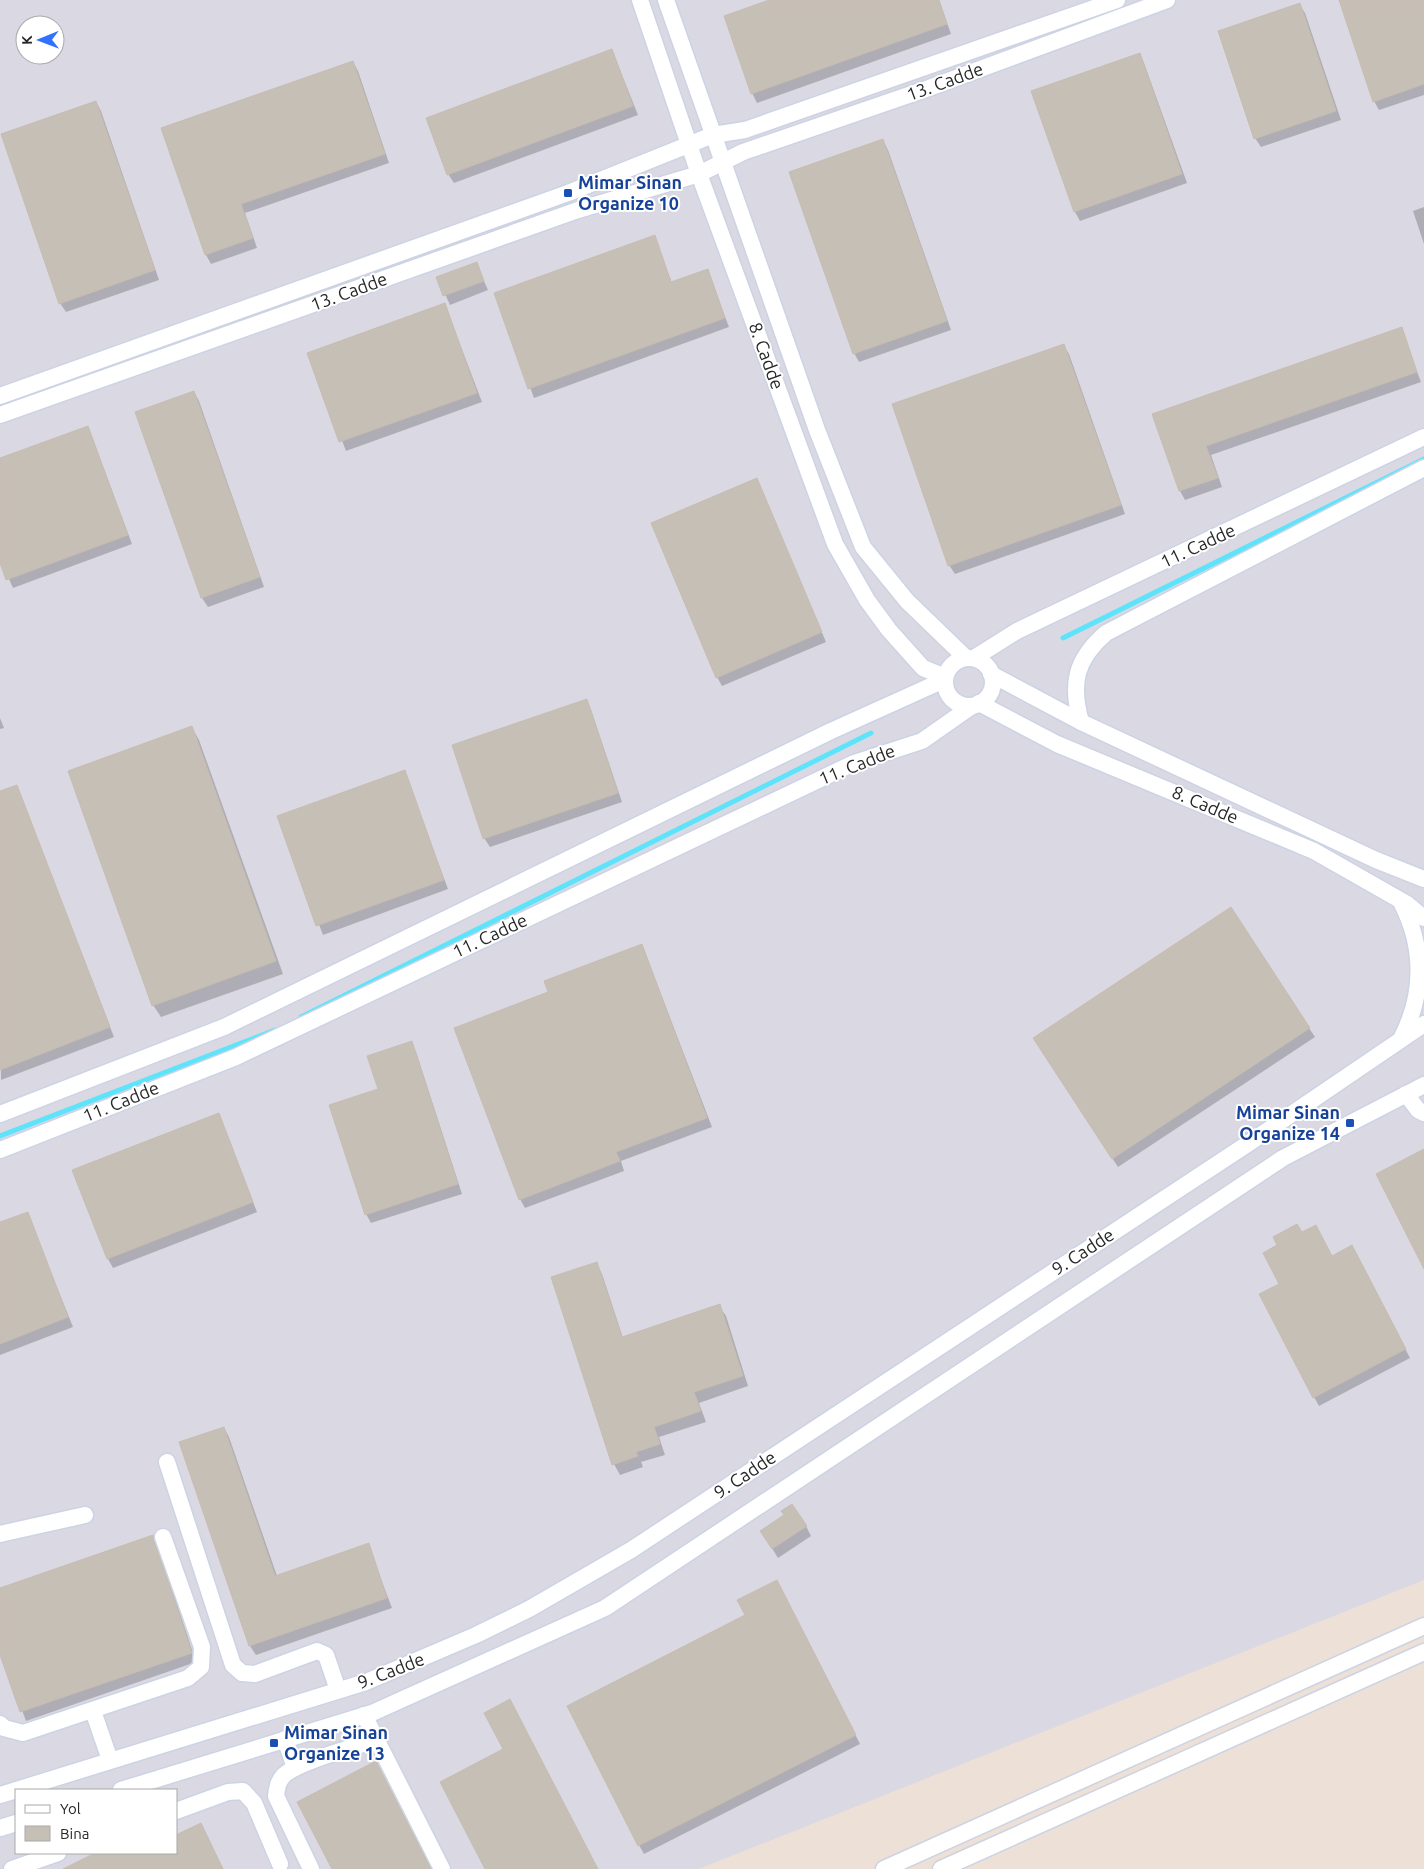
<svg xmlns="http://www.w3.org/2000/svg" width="1424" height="1869" font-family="Ubuntu,sans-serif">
	<rect width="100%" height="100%" fill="#ece0d7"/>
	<!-- industrial -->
	<path fill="#dad9e3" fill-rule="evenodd" d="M0 0H1424V1580L699 1869H0ZM25 25H55V55H25ZM16 1790H176V1853H16Z"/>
	<!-- shadow -->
	<g fill="#0003">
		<path d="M773 0H939L951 34 757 103 752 93Z"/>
		<path d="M1340 0H1424V95L1379 110 1374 101Z"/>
		<path d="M1299 4 1305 13 1341 120 1261 147 1255 138Z"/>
		<path d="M612 50 638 115 454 183 448 174Z"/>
		<path d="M1139 54 1144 63 1187 183 1080 221 1075 212 1033 92Z"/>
		<path d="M353 62 358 71 389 163 245 213 257 248 211 264 206 255 162 128Z"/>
		<path d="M96 102 101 111 159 280 66 312 60 303Z"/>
		<path d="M883 141 888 150 951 330 859 362 854 353Z"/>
		<path d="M1424 207V244L1413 211Z"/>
		<path d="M654 237 672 283 707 270 729 327 534 398 496 294Z"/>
		<path d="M476 263 488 290 450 305 438 278Z"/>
		<path d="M445 305 482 402 346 451 309 354Z"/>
		<path d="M1401 329 1421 382 1211 455 1222 487 1185 500 1180 491 1154 415Z"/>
		<path d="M1063 345 1069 354 1125 514 955 574 949 565Z"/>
		<path d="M194 392 199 401 264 587 208 607 202 598 137 412Z"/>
		<path d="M88 427 132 544 13 588 0 559V460Z"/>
		<path d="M756 479 826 642 722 686 717 677Z"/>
		<path d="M586 701 591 710 622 802 490 847 484 838Z"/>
		<path d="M0 718 4 728 0 729Z"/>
		<path d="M192 728 199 740 283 974 161 1017 153 1005Z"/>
		<path d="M404 772 448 889 323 935 278 817Z"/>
		<path d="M16 786 114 1037 1 1080 0 793Z"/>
		<path d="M642 945 712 1127 621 1161 624 1171 525 1208 520 1199 550 993Z"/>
		<path d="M1309 1028 1315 1037 1118 1167 1040 1048Z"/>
		<path d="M411 1043 416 1052 462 1194 371 1223 366 1214 380 1090Z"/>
		<path d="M218 1114 257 1212 113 1268 108 1259Z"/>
		<path d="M27 1213 73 1327 0 1355V1224Z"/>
		<path d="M1357 1256 1410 1358 1319 1406 1314 1397 1281 1284 1332 1257Z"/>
		<path d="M596 1263 602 1274 623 1338 719 1306 726 1316 748 1386 699 1403 706 1422 659 1437 665 1455 641 1462 643 1467 620 1475 614 1464Z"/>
		<path d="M224 1428 229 1437 277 1576 368 1545 392 1608 256 1655 250 1646 181 1443Z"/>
		<path d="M806 1526 811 1536 778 1558 767 1540Z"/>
		<path d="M153 1537 158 1546 196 1662 26 1721 0 1651V1589Z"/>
		<path d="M782 1591 860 1744 644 1854 639 1845Z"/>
		<path d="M381 1772 432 1869H333Z"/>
		<path d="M98 1853H130L133 1858 143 1853H176L223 1869H65Z"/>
	</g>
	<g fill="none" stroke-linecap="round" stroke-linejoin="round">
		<!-- stream -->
		<g stroke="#5de4fb" stroke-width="5">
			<path d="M1063 638 1424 459"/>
			<path d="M301 1017 871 733"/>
			<path d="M0 1136 275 1030"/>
		</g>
	</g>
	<!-- building -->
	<g fill="#c6bfb6" stroke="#c7bcb1">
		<path d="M769 0H939L947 24 751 94 724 16Z"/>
		<path d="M1339 0H1424V84L1373 102Z"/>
		<path d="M1300 3 1336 111 1254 139 1218 31Z"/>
		<path d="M612 49 633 106 447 175 426 118Z"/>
		<path d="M1140 53 1182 174 1074 212 1031 91Z"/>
		<path d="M353 61 385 154 241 204 253 238 205 255 161 128Z"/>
		<path d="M96 101 155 270 59 304 1 134Z"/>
		<path d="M883 139 947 321 853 354 789 172Z"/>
		<path d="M655 235 671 282 708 269 725 318 528 389 494 293Z"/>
		<path d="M477 262 484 281 443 296 436 277Z"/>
		<path d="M445 303 477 393 339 442 307 353Z"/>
		<path d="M1402 327 1417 372 1206 446 1218 478 1179 491 1152 414Z"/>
		<path d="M1064 344 1121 505 948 566 892 404Z"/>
		<path d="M194 391 260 577 201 598 135 412Z"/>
		<path d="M88 426 128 535 6 580 0 563V458Z"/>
		<path d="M757 478 822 632 716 678 651 523Z"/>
		<path d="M587 699 618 793 483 839 452 745Z"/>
		<path d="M192 726 276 961 152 1006 68 771Z"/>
		<path d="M405 770 444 880 316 926 277 816Z"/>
		<path d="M17 785 110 1027 0 1070V791Z"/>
		<path d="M1231 907 1310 1028 1112 1159 1033 1038Z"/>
		<path d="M642 944 707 1118 616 1152 620 1161 519 1200 454 1028 548 992 544 981Z"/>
		<path d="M412 1041 458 1184 365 1215 329 1105 378 1089 367 1056Z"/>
		<path d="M219 1113 253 1202 107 1259 72 1170Z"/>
		<path d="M1424 1149V1269L1376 1174Z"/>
		<path d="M28 1212 68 1317 0 1344V1222Z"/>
		<path d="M1297 1224 1302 1232 1316 1225 1332 1256 1352 1245 1406 1349 1313 1398 1259 1294 1279 1284 1263 1253 1277 1245 1273 1237Z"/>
		<path d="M597 1262 622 1337 720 1304 743 1376 694 1392 701 1411 654 1427 660 1444 636 1452 638 1456 612 1465 551 1277Z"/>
		<path d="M224 1427 275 1576 369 1543 387 1598 249 1646 179 1442Z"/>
		<path d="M792 1504 807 1526 772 1549 760 1531 784 1515 781 1511Z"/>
		<path d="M153 1535 192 1653 20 1712 0 1655V1588Z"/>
		<path d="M777 1580 856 1735 638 1846 567 1706 745 1615 737 1600Z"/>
		<path d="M510 1699 529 1736 598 1869H485L440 1782 503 1749 484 1713Z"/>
		<path d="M376 1761 431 1869H332L297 1802Z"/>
		<path d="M201 1823 223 1869H63L95 1853H176V1835Z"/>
	</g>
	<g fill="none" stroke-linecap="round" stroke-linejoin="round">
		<defs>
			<g id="minor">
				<path d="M640 0 699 174 835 544 867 600 889 630 923 668 945 677"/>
				<path d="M666 0 817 430 863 547 907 601 966 658"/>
				<path d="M0 396 568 193 713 135 745 130 1117 0"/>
				<path d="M0 415 578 210 699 174 743 152 929 88 1167 0"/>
				<path d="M974 658 1017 631 1424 437"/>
				<circle cx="969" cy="682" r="24"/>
				<path d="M991 674 1081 722 1376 860 1424 879"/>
				<path d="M979 703 1057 744 1314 851 1407 904 1424 918"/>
				<path d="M1081 722C1070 683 1076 659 1106 633L1424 468"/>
				<path d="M1402 1037C1424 994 1424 947 1402 904"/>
				<path d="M1406 1094 1418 1110 1424 1113"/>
				<path d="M0 1114 224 1027 831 731 944 680"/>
				<path d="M0 1150 236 1057 854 763 922 741 972 706"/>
				<path d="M167 1462 233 1665 242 1673 255 1674 317 1651 326 1655 338 1690"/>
				<path d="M0 1534 85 1515"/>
				<path d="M93 1711 110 1760"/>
				<path d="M364 1715 442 1869"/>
				<path d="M0 1724 4 1728 23 1733 188 1678 201 1667 202 1647 163 1537"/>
				<path d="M285 1739 295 1768"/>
				<path d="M121 1790 372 1713 605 1608 1283 1158 1424 1085"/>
				<path d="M0 1795 366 1682 476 1635 529 1609 631 1550 1249 1143 1424 1024"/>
				<path d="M176 1811 228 1792 243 1791 254 1803 280 1864"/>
				<path d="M0 1828 16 1823"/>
				<path d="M12 1869 58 1853"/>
				<path d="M311 1869 276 1796C277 1788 278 1781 284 1775 300 1761 353 1748 375 1740"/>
				<path d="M884 1869 1424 1626"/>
				<path d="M941 1869 1424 1652"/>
			</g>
		</defs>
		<!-- minor casing -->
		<use href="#minor" stroke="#ccd3e3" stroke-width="19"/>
		<!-- minor -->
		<use href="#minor" stroke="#fff" stroke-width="16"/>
	</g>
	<!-- markers -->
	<g fill="#1a4fb4" stroke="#fff" stroke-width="2">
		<rect x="563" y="188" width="10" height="10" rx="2.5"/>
		<rect x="1345" y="1118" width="10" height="10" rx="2.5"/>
		<rect x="269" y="1738" width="10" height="10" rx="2.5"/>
	</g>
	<g text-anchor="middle" stroke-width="4" stroke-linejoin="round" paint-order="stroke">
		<!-- street labels -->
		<g font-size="18" fill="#272727" stroke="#fff">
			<text transform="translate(945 82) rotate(-20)" y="6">13. Cadde</text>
			<text transform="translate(349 292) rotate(-20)" y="6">13. Cadde</text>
			<text transform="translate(766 356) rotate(70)" y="6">8. Cadde</text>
			<text transform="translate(1198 546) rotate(-25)" y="6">11. Cadde</text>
			<text transform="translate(857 765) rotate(-22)" y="6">11. Cadde</text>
			<text transform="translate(1205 805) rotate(23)" y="6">8. Cadde</text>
			<text transform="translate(490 936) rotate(-25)" y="6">11. Cadde</text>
			<text transform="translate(121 1102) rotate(-22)" y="6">11. Cadde</text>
			<text transform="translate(1083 1252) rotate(-33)" y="6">9. Cadde</text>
			<text transform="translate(745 1475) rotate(-34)" y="6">9. Cadde</text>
			<text transform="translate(391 1671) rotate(-21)" y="6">9. Cadde</text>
		</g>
		<!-- transit labels -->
		<g font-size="18" font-weight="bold" fill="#164399" stroke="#fff" text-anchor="start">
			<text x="578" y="189">Mimar Sinan<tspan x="578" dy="21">Organize 10</tspan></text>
			<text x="1340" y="1119" text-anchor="end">Mimar Sinan<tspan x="1340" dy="21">Organize 14</tspan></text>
			<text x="284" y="1739">Mimar Sinan<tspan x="284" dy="21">Organize 13</tspan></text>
		</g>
	</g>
	<!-- legend -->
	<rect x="15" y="1789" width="162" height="65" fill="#ffffff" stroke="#a9a9a9"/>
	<rect x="25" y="1805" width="25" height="8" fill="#ffffff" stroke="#a9a9a9"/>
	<text x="60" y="1814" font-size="15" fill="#272727">Yol</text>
	<rect x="25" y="1826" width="25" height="15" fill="#c6bfb6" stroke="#a9a9a9"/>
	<text x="60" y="1839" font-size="15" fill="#272727">Bina</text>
	<!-- north arrow -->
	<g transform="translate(40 40) rotate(269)"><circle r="24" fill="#ffffff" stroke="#a9a9a9"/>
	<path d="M0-4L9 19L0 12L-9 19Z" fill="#3171ff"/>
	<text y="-8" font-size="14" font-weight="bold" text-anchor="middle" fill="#272727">K</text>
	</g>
</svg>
